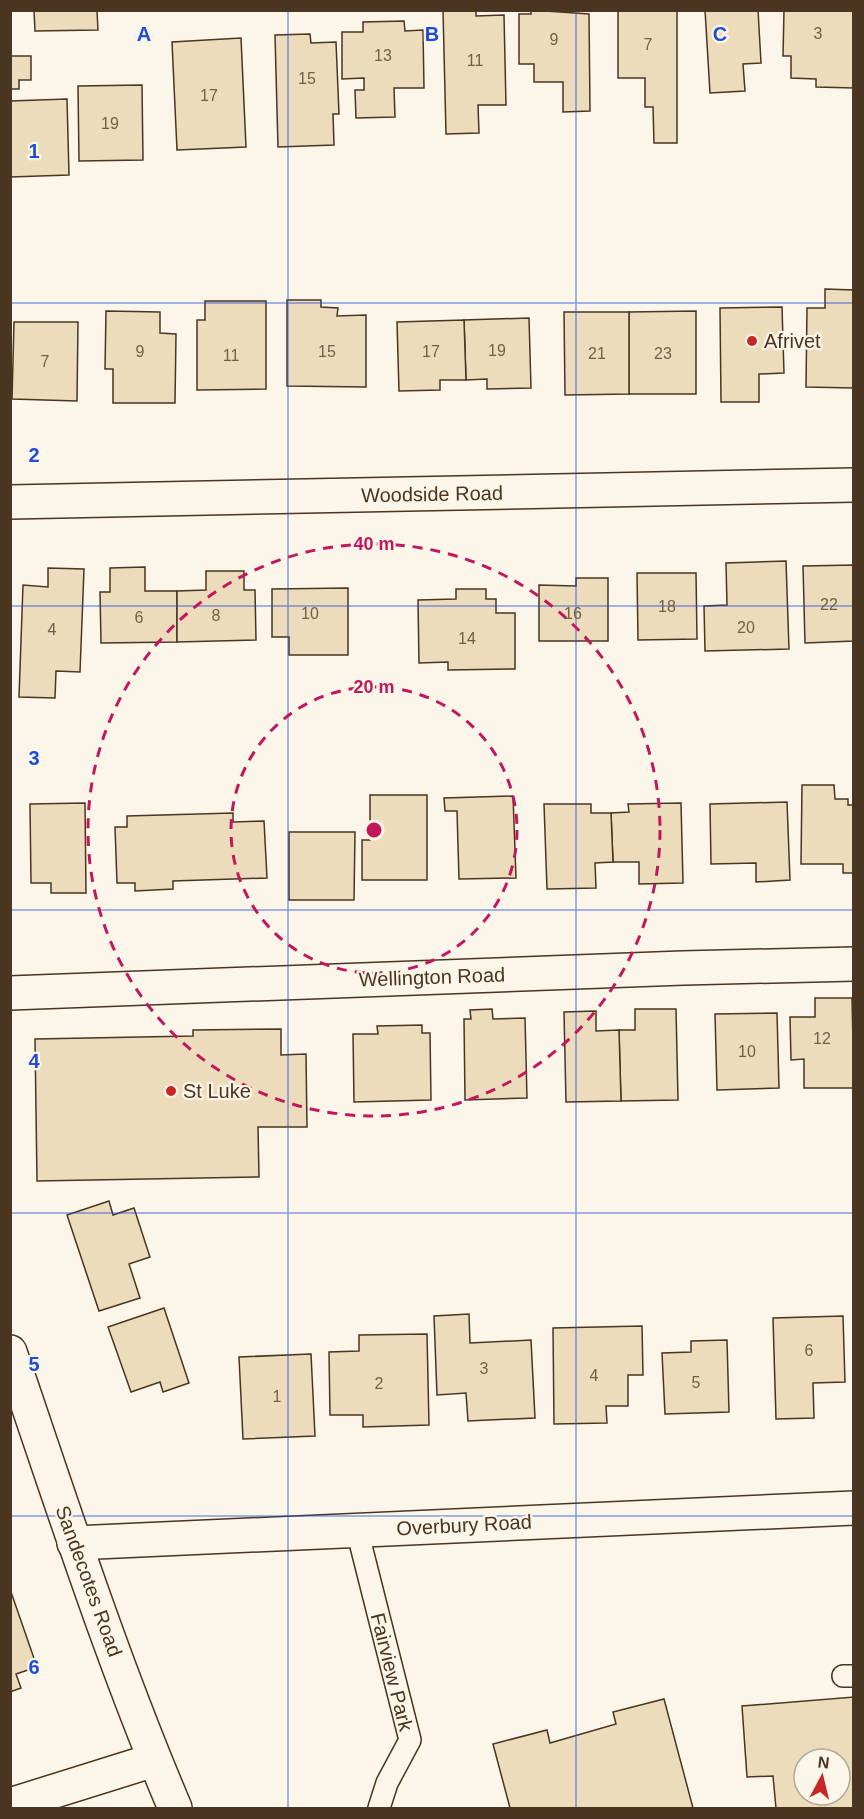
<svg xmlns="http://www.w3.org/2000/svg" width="864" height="1819" font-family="Helvetica,sans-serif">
	<rect width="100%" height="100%" fill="#fbf6e9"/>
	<!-- building -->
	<g fill="#ecdcbc" stroke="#4a3520" stroke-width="1.5" fill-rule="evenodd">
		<path d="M34 10H108V11H97L98 30 35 31Z"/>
		<path d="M443 10H476V16L504 15 506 105H478L479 133 446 134Z"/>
		<path d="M531 10 589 14 590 111 563 112V82H534V64H519V14H531Z"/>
		<path d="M618 10H677V143H654L653 107H645V78H618Z"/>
		<path d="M705 10H758L761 63 743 64 745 91 710 93Z"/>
		<path d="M784 10H854V88L816 87V79L791 78V56H783Z"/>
		<path d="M404 21 405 31 423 30 424 88H394L395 117 356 118 355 90H364V78L342 79V32H363V22Z"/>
		<path d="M310 34 311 43 336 42 339 114H333L334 145 278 147 275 35Z"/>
		<path d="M241 38 246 147 177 150 172 42Z"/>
		<path d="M10 56H31V80H19V89H10Z"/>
		<path d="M142 85 143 160 79 161 78 86Z"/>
		<path d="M67 99 69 175 10 177V101Z"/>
		<path d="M825 289 854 290V388L806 387 807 308H825Z"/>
		<path d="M287 300H321V307L338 308 337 316 366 315V387L287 386Z"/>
		<path d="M205 301H266V389L197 390V320H205Z"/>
		<path d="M782 307 784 373 759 374V402H721L720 308Z"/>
		<path d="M106 311 160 312V333L176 334 175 403H113V369H105Z"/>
		<path d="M696 311V394H629V312Z"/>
		<path d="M564 312H629V394L565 395Z"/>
		<path d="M529 318 531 388 487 389V379L466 380 464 320Z"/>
		<path d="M464 320 466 380H440V390L399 391 397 322Z"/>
		<path d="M14 322H78L77 401 12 399Z"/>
		<path d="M786 561 789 649 705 651 704 606 727 605 726 563Z"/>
		<path d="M854 565V641L805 643 803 566Z"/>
		<path d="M145 567V591H177V642L101 643 100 592H110V568Z"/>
		<path d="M48 568 84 569 80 672 56 671 55 698 19 697 23 585 48 587Z"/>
		<path d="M206 571H244V590H255L256 640 177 642V591L206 590Z"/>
		<path d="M637 573H696L697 639 638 640Z"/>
		<path d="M576 578H608V641H539V585L576 586Z"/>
		<path d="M348 588V655H289V637H272V589Z"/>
		<path d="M456 589H486V599H496V613H515V669L448 670V662L419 663 418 600 456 599Z"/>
		<path d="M802 785H834L835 799H848V805H854V873H843V864H801Z"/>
		<path d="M370 795H427V880H362V840H370Z"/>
		<path d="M513 796 516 878 459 879 457 811H445L444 798Z"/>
		<path d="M787 802 790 880 756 882V863L711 864 710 804Z"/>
		<path d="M85 803 86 893H51V883H31L30 804Z"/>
		<path d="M681 803 683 883 639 884V862H613L611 813 629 812 628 804Z"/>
		<path d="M544 804H591V813H611L613 862 595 863 596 888 547 889Z"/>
		<path d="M233 813V822L264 821 267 878 173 881V889L135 891V883H117L115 827H127V816Z"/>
		<path d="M289 832H355L354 900H289Z"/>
		<path d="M815 998H852L854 1088H804V1059L791 1060 790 1017H815Z"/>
		<path d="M492 1009 493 1019 525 1018 527 1098 465 1100 464 1019H471L470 1010Z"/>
		<path d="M635 1009H676L678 1100 621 1101 619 1030H635Z"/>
		<path d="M596 1011V1031L619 1030 621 1101 566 1102 564 1012Z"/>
		<path d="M777 1013 779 1088 717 1090 715 1014Z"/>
		<path d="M422 1025V1033H430L431 1100 354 1102 353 1034H378L377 1026Z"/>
		<path d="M281 1029V1055L306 1054 307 1127H258L259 1177 37 1181 35 1039 193 1036V1030Z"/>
		<path d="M109 1201 113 1215 134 1208 150 1257 129 1264 140 1298 99 1311 67 1215Z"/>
		<path d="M164 1308 189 1383 163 1392 160 1382 131 1392 108 1327Z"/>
		<path d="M469 1314 470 1343 531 1340 535 1418 468 1421 466 1393 437 1395 434 1316Z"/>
		<path d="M843 1316 845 1382 813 1383 814 1418 776 1419 773 1318Z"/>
		<path d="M642 1326 643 1375H628V1406H606L607 1423 554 1424 553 1328Z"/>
		<path d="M427 1334 429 1425 363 1427V1415H330L329 1352 359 1351V1335Z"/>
		<path d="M727 1340 729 1412 665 1414 662 1353 691 1352V1341Z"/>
		<path d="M311 1354 315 1436 243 1439 239 1357Z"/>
		<path d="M11 1592 37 1667 16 1674 21 1688 10 1692Z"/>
		<path d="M854 1697V1808H776L773 1776 747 1777 742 1706ZM804 1759H840V1795H804Z"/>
		<path d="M664 1699 693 1808H510L493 1744 547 1730 550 1743 616 1724 613 1712Z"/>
	</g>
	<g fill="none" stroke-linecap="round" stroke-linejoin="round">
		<defs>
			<g id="lane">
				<path d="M357 1530 410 1740 387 1783 379 1808"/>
				<path d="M843 1676H854"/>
			</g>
			<g id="street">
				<path d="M10 993 683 968 854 964"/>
				<path d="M74 1543 854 1508"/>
				<path d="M10 1805 154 1760"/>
			</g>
			<g id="secondary">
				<path d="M10 502 854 485"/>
				<path d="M10 1352C62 1505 112 1660 175 1808"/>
			</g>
		</defs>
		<!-- lane casing -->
		<use href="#lane" stroke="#4a3520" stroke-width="24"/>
		<!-- street casing -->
		<use href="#street" stroke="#4a3520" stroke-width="36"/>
		<!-- secondary casing -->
		<use href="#secondary" stroke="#4a3520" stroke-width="36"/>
		<!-- lane -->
		<use href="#lane" stroke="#fbf6e9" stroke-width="21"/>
		<!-- street -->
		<use href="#street" stroke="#fbf6e9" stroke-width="33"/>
		<!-- secondary -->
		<use href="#secondary" stroke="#fbf6e9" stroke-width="33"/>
	</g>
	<!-- grid -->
	<path fill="none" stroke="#1d4ed8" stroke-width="1.5" stroke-opacity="0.55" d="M288 10V1808M576 10V1808M10 303H854M10 606H854M10 910H854M10 1213H854M10 1516H854"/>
	<!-- distance rings -->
	<g fill="none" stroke="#c2185b" stroke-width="3" stroke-dasharray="10 8">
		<circle cx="374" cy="830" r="143"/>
		<circle cx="374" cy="830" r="286"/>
	</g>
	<!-- markers -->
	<g fill="#c62828" stroke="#fbf6e9" stroke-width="2">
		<circle cx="752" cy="341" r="6"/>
		<circle cx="171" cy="1091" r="6"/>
	</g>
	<g text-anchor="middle" stroke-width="4.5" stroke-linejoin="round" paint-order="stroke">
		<!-- number labels -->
		<g font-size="16" fill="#725f47">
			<text x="818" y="39">3</text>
			<text x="554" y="45">9</text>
			<text x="648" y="50">7</text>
			<text x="383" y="61">13</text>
			<text x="475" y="66">11</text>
			<text x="307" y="84">15</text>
			<text x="209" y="101">17</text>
			<text x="110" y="129">19</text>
			<text x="497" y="356">19</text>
			<text x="140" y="357">9</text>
			<text x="327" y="357">15</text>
			<text x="431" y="357">17</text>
			<text x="597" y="359">21</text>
			<text x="663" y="359">23</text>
			<text x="231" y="361">11</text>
			<text x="45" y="367">7</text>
			<text x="829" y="610">22</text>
			<text x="667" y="612">18</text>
			<text x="310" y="619">10</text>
			<text x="573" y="619">16</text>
			<text x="216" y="621">8</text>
			<text x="139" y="623">6</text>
			<text x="746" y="633">20</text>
			<text x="52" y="635">4</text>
			<text x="467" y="644">14</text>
			<text x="822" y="1044">12</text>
			<text x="747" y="1057">10</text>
			<text x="809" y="1356">6</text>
			<text x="484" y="1374">3</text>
			<text x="594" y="1381">4</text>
			<text x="696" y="1388">5</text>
			<text x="379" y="1389">2</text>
			<text x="277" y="1402">1</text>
		</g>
		<!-- poi labels -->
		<g font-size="20" fill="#4a3520" stroke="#fbf6e9" text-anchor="start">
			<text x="764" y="348">Afrivet</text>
			<text x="183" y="1098">St Luke</text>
		</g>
		<!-- street labels -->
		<g font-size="20" fill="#4a3520" stroke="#fbf6e9">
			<text transform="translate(432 494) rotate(-1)" y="7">Woodside Road</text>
			<text transform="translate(432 977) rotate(-2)" y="7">Wellington Road</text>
			<text transform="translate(464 1525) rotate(-3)" y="7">Overbury Road</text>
			<text transform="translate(89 1581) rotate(70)" y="7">Sandecotes Road</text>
			<text transform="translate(392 1672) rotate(76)" y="7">Fairview Park</text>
		</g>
	</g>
	<g font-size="20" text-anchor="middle" font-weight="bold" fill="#1d4ed8" stroke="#fbf6e9" stroke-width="4.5" stroke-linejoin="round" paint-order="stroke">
		<text x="144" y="41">A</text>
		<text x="432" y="41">B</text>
		<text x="720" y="41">C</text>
		<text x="34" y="158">1</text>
		<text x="34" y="462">2</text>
		<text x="34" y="765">3</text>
		<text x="34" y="1068">4</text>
		<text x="34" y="1371">5</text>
		<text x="34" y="1674">6</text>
	</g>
	<circle cx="374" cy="830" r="9" fill="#c2185b" stroke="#fbf6e9" stroke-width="3"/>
	<g font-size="18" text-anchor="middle" font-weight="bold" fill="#c2185b" stroke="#fbf6e9" stroke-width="4.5" stroke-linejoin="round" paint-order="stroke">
		<text x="374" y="550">40 m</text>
		<text x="374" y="693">20 m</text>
	</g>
	<!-- border -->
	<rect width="864" height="1819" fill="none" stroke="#4a3520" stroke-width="24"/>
	<!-- north arrow -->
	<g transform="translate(822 1777) rotate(7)"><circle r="28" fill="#fbf6e9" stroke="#b4a999" stroke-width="1.5"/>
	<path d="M0-4.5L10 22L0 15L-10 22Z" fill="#c62828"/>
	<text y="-9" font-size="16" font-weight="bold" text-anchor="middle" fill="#4a3520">N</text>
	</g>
</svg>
